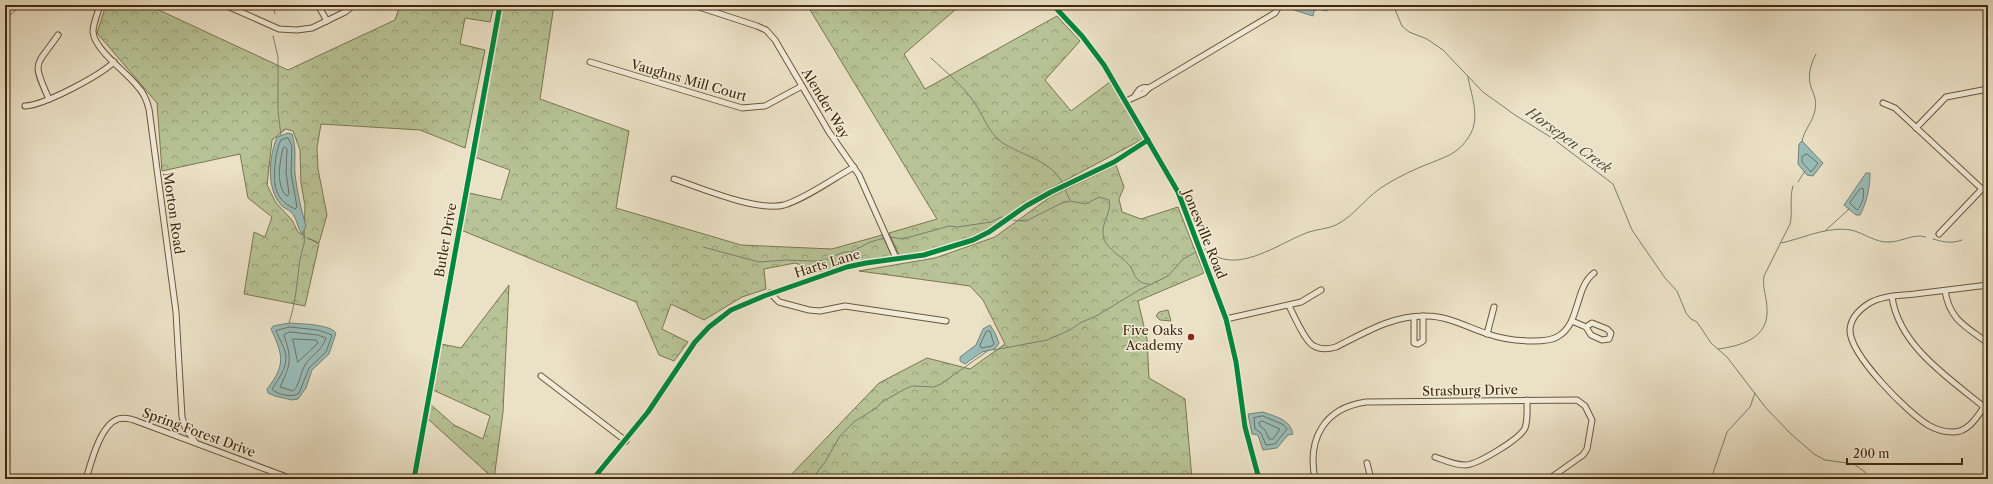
<svg xmlns="http://www.w3.org/2000/svg" width="1993" height="484" font-family="'Libre Caslon Text',serif">
	<defs>
		<pattern id="forest-crowns" width="20" height="18" patternUnits="userSpaceOnUse"><rect width="20" height="18" fill="#b7c396"/><path d="M2 6a3 3 0 1 1 6 0M12 15a3 3 0 1 1 6 0" fill="none" stroke="#969e79"/></pattern>
		<pattern id="park-dots" width="8" height="8" patternUnits="userSpaceOnUse"><rect width="8" height="8" fill="#b7c396"/><path d="M2 2h.1M6 6h.1" fill="none" stroke="#969e79" stroke-width="1.8" stroke-linecap="round"/></pattern>
	</defs>
	<rect width="100%" height="100%" fill="#ebe1c6"/>
	<filter id="stains"><feTurbulence type="fractalNoise" baseFrequency=".005" numOctaves="4"/><feColorMatrix values="0 0 0 0 .2 0 0 0 0 .09 0 0 0 0 .02 0 0 0 .5 -.17"/></filter>
	<radialGradient id="worn" r=".72"><stop offset=".6" stop-color="#630" stop-opacity="0"/><stop offset="1" stop-color="#630" stop-opacity=".3"/></radialGradient>
	<!-- forest -->
	<g fill="url(#forest-crowns)" stroke="#7c7650" fill-rule="evenodd">
		<path d="M106 5H148L288 70 395 20 400 5H494L490 22 465 18 460 44 485 50 465 148 420 130 321 124 317 148 318 169 327 215 319 243 308 238 319 244 305 306 244 294 254 232 265 237 272 217 248 198 240 154 162 171 157 103 97 33ZM286 129 293 131 300 150 301 183 305 206 304 236 298 232 292 220 276 203 267 185 272 140Z"/>
		<path d="M503 5H554L540 99 629 131 616 208 741 245 832 249 882 235 892 256 864 260 822 272 795 263 764 269 766 289 742 297 704 320 671 304 662 329 688 342 674 361 659 355 636 302 461 230 469 193 501 200 510 170 474 157Z"/>
		<path d="M807 5H950L955 10 904 54 925 89 1057 16 1080 41 1045 80 1071 111 1110 82 1143 139 1036 196 977 236 922 253 899 255 889 233 937 219Z"/>
		<path d="M1116 165 1124 187 1119 199 1122 212 1141 219 1178 207 1204 273 1138 301 1147 339 1149 378 1185 399 1192 479H787L879 383 927 358 970 369 1005 344 983 300 970 286 859 271 935 258 995 237 1050 197Z"/>
		<path d="M509 285 503 412 494 479 428 419 430 404 454 425 483 439 490 416 433 390 441 344 461 348Z"/>
	</g>
	<!-- park -->
	<path fill="url(#park-dots)" stroke="#7c7650" d="M1168 310 1171 321 1160 320 1156 316 1159 312Z"/>
	<!-- water -->
	<g fill="#99bcb9" stroke="#768173">
		<path d="M1292 5H1326L1327 11 1318 9 1314 11 1313 16 1291 9Z"/>
		<path d="M288 133 292 134C297 149 294 159 295 174 297 192 301 209 306 226L302 234C297 227 297 218 291 212 288 209 283 208 281 205 266 188 269 157 277 137Z"/>
		<path d="M1802 141 1823 163 1813 176 1807 175 1798 164 1799 144Z"/>
		<path d="M1866 173H1870C1870 187 1867 202 1860 215H1856L1844 205Z"/>
		<path d="M289 323C301 324 330 324 336 333L329 354 312 370 306 388 298 399 292 400 275 396 268 393 267 389C286 365 283 355 271 329L273 326Z"/>
		<path d="M990 325 995 333 999 343 995 349 982 352 965 364 960 361V357L976 345 983 329Z"/>
		<path d="M1263 412C1276 417 1290 419 1293 434L1288 435 1277 448 1263 450 1258 435 1252 434 1248 414Z"/>
	</g>
	<g fill="none" stroke-linecap="round" stroke-linejoin="round">
		<!-- shore -->
		<g stroke="#6e7262" stroke-width="1">
			<path d="M288 138 292 146 291 173 297 207 295 209C287 205 281 201 277 192 272 181 275 150 281 140Z"/>
			<path d="M285 147 287 149 286 172 289 194 287 196C275 186 280 161 283 148Z"/>
			<path d="M1807 154 1818 163 1811 172 1802 162V157Z"/>
			<path d="M1860 189 1863 188C1865 195 1862 206 1857 210L1850 203Z"/>
			<path d="M290 327 318 330 332 335 326 352 309 368 299 393C293 398 277 395 272 389 279 378 289 366 285 351 283 345 279 338 276 331Z"/>
			<path d="M990 331 994 344 992 346 981 348 980 345 986 332Z"/>
			<path d="M290 332 318 335 326 338C322 351 311 355 305 365 300 373 300 385 293 391L280 387C291 364 292 359 284 335Z"/>
			<path d="M293 339 316 340 318 343 298 362Z"/>
			<path d="M1263 416 1284 425 1287 429 1275 444 1266 445 1261 433 1255 429 1254 418Z"/>
			<path d="M1262 421 1280 429 1273 439H1269L1265 430 1260 426 1259 423Z"/>
		</g>
		<!-- stream -->
		<g stroke="#768173" stroke-width="1">
			<path d="M273 5 275 14"/>
			<path d="M1393 5 1402 26 1409 32 1427 39 1443 50 1483 92 1515 115 1552 138 1613 184 1632 230 1665 278 1677 291 1686 313 1691 319 1697 322 1711 343 1727 357 1766 408 1791 434 1814 454 1825 460 1854 464 1865 472 1870 479"/>
			<path d="M273 36 278 57V110L281 136"/>
			<path d="M5 38 10 15 22 5"/>
			<path d="M931 58C946 72 962 85 974 102 982 113 988 131 999 140 1019 156 1049 158 1062 182"/>
			<path d="M1802 141C1804 130 1813 122 1815 110 1817 100 1814 95 1811 87 1807 76 1811 63 1816 54"/>
			<path d="M1798 182 1805 171"/>
			<path d="M1065 189 1070 200"/>
			<path d="M1012 220 1026 221 1062 203 1070 201 1086 204 1099 197 1109 200C1112 212 1102 222 1103 233 1103 248 1122 256 1130 266 1133 270 1134 276 1138 280 1141 283 1145 284 1149 284"/>
			<path d="M1825 231 1849 209"/>
			<path d="M890 237 903 239 949 226 958 227 991 222 1001 217 1004 218"/>
			<path d="M1933 239C1944 242 1951 244 1962 240"/>
			<path d="M1781 243C1804 238 1828 226 1851 230 1864 233 1876 243 1889 242 1902 242 1913 233 1926 237"/>
			<path d="M703 247 759 262 786 260 814 261 825 260 844 252H851L870 242 884 238"/>
			<path d="M1203 250 1206 249C1235 278 1280 242 1309 232 1318 229 1327 229 1336 225 1356 215 1368 194 1387 184 1400 176 1415 169 1428 164 1448 156 1460 153 1471 133 1480 115 1471 95 1468 77"/>
			<path d="M289 323C296 302 297 281 300 259 302 249 307 241 303 232"/>
			<path d="M1718 349C1741 346 1769 338 1767 309 1767 297 1762 288 1764 276L1790 224C1793 211 1789 199 1793 186"/>
			<path d="M994 350 1047 340 1070 330 1080 323 1098 315 1139 290 1168 276 1183 259 1198 251"/>
			<path d="M812 479 825 462 840 436 855 421 875 409 882 402 905 389 912 386 934 387 941 384 989 350"/>
			<path d="M1711 479 1727 432 1750 407 1755 393"/>
		</g>
		<defs>
			<g id="minor">
				<path d="M100 5C98 13 93 23 93 32 95 51 127 72 138 87 144 93 147 101 149 109L176 312 182 417 185 427 195 442"/>
				<path d="M225 5 279 29 297 30 312 28 345 12 354 5"/>
				<path d="M318 5 327 21"/>
				<path d="M693 5 757 26 766 30 775 40 829 132 859 175 896 258"/>
				<path d="M1053 5 1082 36 1104 65 1178 192 1226 319 1236 362 1245 427 1259 479"/>
				<path d="M590 62 742 108 765 106 802 86"/>
				<path d="M1135 96C1138 90 1141 86 1149 88"/>
				<path d="M49 99C31 60 36 67 58 35"/>
				<path d="M1126 101 1144 93 1149 88 1275 13 1280 5"/>
				<path d="M1883 103 1895 108 1982 189"/>
				<path d="M25 106C45 105 99 76 114 62"/>
				<path d="M1916 128 1946 97 1988 89"/>
				<path d="M674 179C701 188 757 212 784 205 805 199 834 178 854 167"/>
				<path d="M1939 234 1982 189 1988 187"/>
				<path d="M1945 291C1950 320 1965 326 1988 343"/>
				<path d="M770 293 779 302 809 310 820 311 845 306 946 321"/>
				<path d="M1892 297C1899 346 1949 378 1984 407L1988 409"/>
				<path d="M1289 306C1294 315 1305 342 1314 346 1321 350 1329 349 1336 347 1366 332 1393 315 1427 316 1448 316 1469 328 1488 334 1502 339 1519 341 1533 341 1541 341 1550 341 1557 337 1581 324 1574 288 1594 273"/>
				<path d="M1414 317V343L1418 344 1423 341V316"/>
				<path d="M1226 319 1301 302 1321 290"/>
				<path d="M1572 321 1586 327 1591 335 1602 340 1609 339 1611 333 1607 329 1592 323 1586 327"/>
				<path d="M1487 334 1494 307"/>
				<path d="M541 376 626 441"/>
				<path d="M1984 407C1976 419 1967 433 1952 432 1944 432 1935 429 1928 425 1907 412 1851 356 1850 331 1850 318 1859 310 1868 304 1882 295 1900 296 1915 294 1940 291 1964 288 1988 285"/>
				<path d="M1435 457C1444 460 1454 465 1465 465 1477 465 1520 439 1525 428 1528 420 1527 409 1527 400"/>
				<path d="M1367 463 1371 479"/>
				<path d="M86 479C91 463 100 425 118 419 125 417 132 419 139 422L292 479"/>
				<path d="M414 479 500 5"/>
				<path d="M593 479 648 412 695 342 709 327 731 310 764 296 847 267 866 263 924 255 973 240 989 232 1026 206 1051 192 1114 162 1148 140"/>
				<path d="M1315 479C1307 439 1324 408 1366 402L1577 400 1585 406 1592 420 1587 449 1583 455 1549 479"/>
			</g>
		</defs>
		<!-- minor casing -->
		<use href="#minor" stroke="#6c573a" stroke-width="7"/>
		<!-- minor -->
		<use href="#minor" stroke="#f2ecda" stroke-width="5"/>
		<defs>
			<g id="cycleway">
				<path d="M1053 5 1082 36 1104 65 1178 192 1226 319 1236 362 1245 427 1259 479"/>
				<path d="M414 479 500 5"/>
				<path d="M593 479 648 412 695 342 709 327 731 310 764 296 847 267 866 263 924 255 973 240 989 232 1026 206 1051 192 1114 162 1148 140"/>
			</g>
		</defs>
		<!-- cycleway casing -->
		<use href="#cycleway" stroke="#f2ecda" stroke-width="8"/>
		<!-- cycleway -->
		<use href="#cycleway" stroke="#00873e" stroke-width="5"/>
	</g>
	<!-- markers -->
	<circle fill="#8f2418" stroke="#f2ecda" stroke-width="1.5" cx="1191" cy="337" r="4"/>
	<g text-anchor="middle" stroke-width="3" stroke-linejoin="round" paint-order="stroke">
		<!-- street labels -->
		<g font-size="13" fill="#42290b" stroke="#f2ecda">
			<text transform="translate(689 80) rotate(16)" y="5">Vaughns Mill Court</text>
			<text transform="translate(826 103) rotate(59)" y="5">Alender Way</text>
			<text transform="translate(174 213) rotate(82)" y="5">Morton Road</text>
			<text transform="translate(1205 234) rotate(68)" y="5">Jonesville Road</text>
			<text transform="translate(445 240) rotate(-80)" y="5">Butler Drive</text>
			<text transform="translate(827 263) rotate(-17)" y="5">Harts Lane</text>
			<text transform="translate(1470 390) rotate(-1)" y="5">Strasburg Drive</text>
			<text transform="translate(199 432) rotate(20)" y="5">Spring Forest Drive</text>
		</g>
		<!-- poi labels -->
		<g font-size="13" fill="#42290b" stroke="#f2ecda" text-anchor="end">
			<text x="1183" y="335">Five Oaks<tspan x="1183" dy="15">Academy</tspan></text>
		</g>
		<!-- water labels -->
		<g font-size="14" font-style="italic" fill="#584e36" stroke="#f2ecda">
			<text transform="translate(1569 140) rotate(36)" y="5">Horsepen Creek</text>
		</g>
	</g>
	<!-- margin -->
	<rect width="1993" height="484" fill="none" stroke="#ebe1c6" stroke-width="20"/>
	<rect x="6" y="6" width="1981" height="472" fill="none" stroke="#42290b" stroke-width="2"/>
	<rect x="10" y="10" width="1973" height="464" fill="none" stroke="#42290b"/>
	<!-- scale -->
	<path d="M1847 458v6h115v-6" fill="none" stroke="#42290b" stroke-width="2"/>
	<text x="1853" y="458" font-size="12" fill="#42290b" stroke="#f2ecda" stroke-width="3" paint-order="stroke">200 m</text>
	<rect width="100%" height="100%" filter="url(#stains)"/>
	<rect width="100%" height="100%" fill="url(#worn)"/>
</svg>
